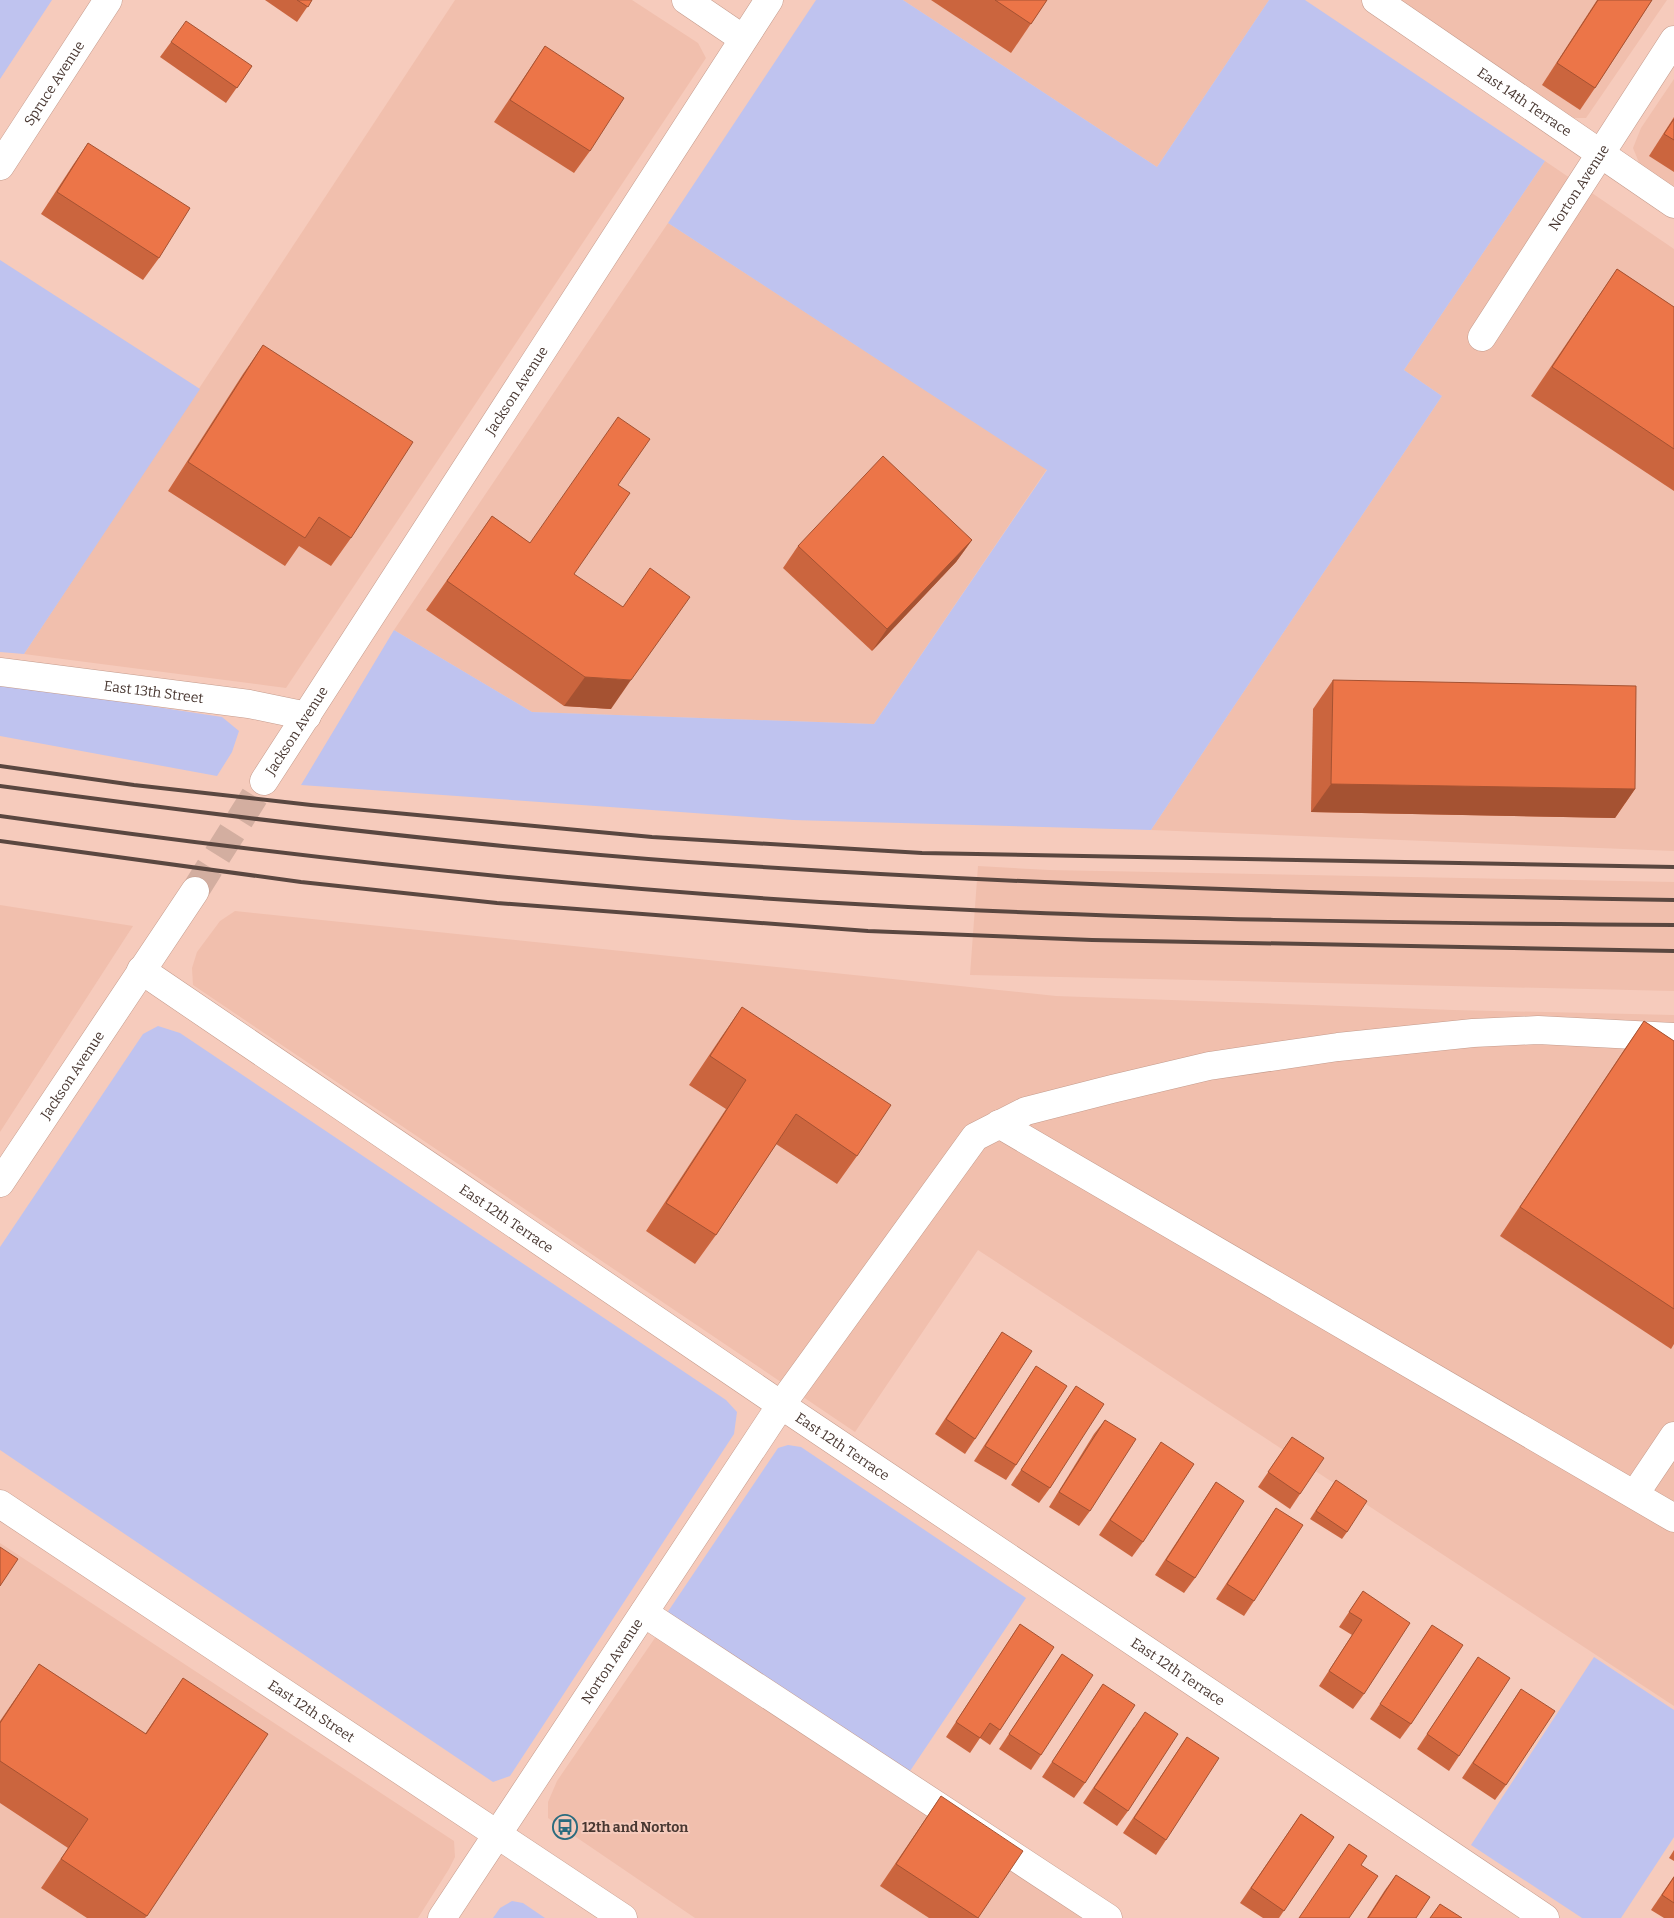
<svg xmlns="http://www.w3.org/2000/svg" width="1674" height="1918" font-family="Bitter,serif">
	<rect width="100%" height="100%" fill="#f6cbbc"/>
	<!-- built -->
	<g fill="#f1bfad">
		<path d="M455 0H632L698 43 706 58 286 688 24 654Z"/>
		<path d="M903 0H1269L1157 167Z"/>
		<path d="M1397 0H1667L1586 118H1572Z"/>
		<path d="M1674 79V187L1640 165 1633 148 1641 128Z"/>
		<path d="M1545 161 1674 249V851L1151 830 1442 396 1404 370Z"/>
		<path d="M668 223 1047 469 874 724 532 712 394 630Z"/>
		<path d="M978 866 1049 870 1674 882V991L970 975Z"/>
		<path d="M0 905 133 926 0 1132Z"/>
		<path d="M235 911 1056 996 1453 1010 1674 1015V1706L978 1250 855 1432 193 985 192 968 197 952 220 921Z"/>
		<path d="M0 1543 454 1841 455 1857 449 1869 418 1918H0Z"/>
		<path d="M659 1632 1091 1918H695L548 1818V1802L557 1781Z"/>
	</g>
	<!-- green -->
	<g fill="#bfc3ef">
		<path d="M0 0H52L0 79Z"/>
		<path d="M816 0H903L1157 167 1269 0H1305L1545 161 1404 370 1442 396 1151 830 793 820 301 785 394 630 532 712 874 724 1047 470 668 223Z"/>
		<path d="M0 260 200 389 24 654 0 652Z"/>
		<path d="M0 683 222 717 239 731 232 752 217 776 0 736Z"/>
		<path d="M158 1026 180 1033 726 1400 737 1412 734 1434 510 1776 493 1782 0 1450V1247L143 1034Z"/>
		<path d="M788 1445 801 1447 1026 1598 906 1777 665 1616 778 1448Z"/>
		<path d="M1594 1657 1674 1710V1837L1621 1918H1582L1471 1845Z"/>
		<path d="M512 1901 523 1903 545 1918H493L500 1908Z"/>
	</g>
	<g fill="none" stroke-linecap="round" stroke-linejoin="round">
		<!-- minor-tunnel -->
		<path stroke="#d3aea0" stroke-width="28" stroke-dasharray="28 14" stroke-linecap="butt" d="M195 891 264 781"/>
		<defs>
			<g id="minor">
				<path d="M686 0 742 38"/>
				<path id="s1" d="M1376 0 1674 204"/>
				<path id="s2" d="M0 166 108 0"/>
				<path id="s3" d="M1482 337 1674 40"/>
				<path id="s4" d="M0 672 249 704 307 716"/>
				<path id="s5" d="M264 781 769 0"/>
				<path id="s6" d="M141 970 781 1405 1545 1918"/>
				<path d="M999 1124 1674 1518"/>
				<path id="s7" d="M0 1183 195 891"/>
				<path d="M1635 1494 1674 1436"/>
				<path id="s8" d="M0 1504 623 1918"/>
				<path d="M644 1613 1108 1918"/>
				<path id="s9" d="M442 1918 781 1405 975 1137 1026 1111 1112 1089 1209 1066 1338 1047 1473 1033 1538 1030 1674 1037"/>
			</g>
		</defs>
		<!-- minor casing -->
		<use href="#minor" stroke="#c49b8c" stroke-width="29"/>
		<!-- minor -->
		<use href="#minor" stroke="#fff" stroke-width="28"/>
		<!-- rail -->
		<g stroke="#5a4740" stroke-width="4">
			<path d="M0 766 134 785 311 805 652 837 922 853 1674 867"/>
			<path d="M0 786C228 817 458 845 688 862 1016 885 1345 895 1674 900"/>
			<path d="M0 816C290 857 580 889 873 905 1140 920 1407 923 1674 925"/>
			<path d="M0 841 301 882 497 903 868 931 1092 940 1674 951"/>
		</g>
	</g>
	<!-- wall -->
	<g fill="#cb653e">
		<path d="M265 0H312L297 22Z"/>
		<path d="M931 0H1047L1011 53Z"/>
		<path d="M1597 0H1652L1595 88 1580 110 1542 85Z"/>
		<path d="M171 42 252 66 226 103 160 57Z"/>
		<path d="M545 46 590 151 574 173 494 122Z"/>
		<path d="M1674 117V172L1649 156Z"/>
		<path d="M88 143 159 258 143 280 41 214 73 165Z"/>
		<path d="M1617 269 1674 307V491L1531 396Z"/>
		<path d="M263 345 351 538 331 566 299 546 285 566 168 491 243 374Z"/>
		<path d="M618 485 574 574 611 709 564 706 426 610 492 516 530 543Z"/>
		<path d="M972 540 956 562 872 651 783 568 798 546Z"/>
		<path d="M1333 680 1635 789 1615 818 1311 812 1313 709Z"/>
		<path d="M742 1007 857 1156 837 1184 776 1144 716 1235 695 1264 646 1231 726 1109 689 1085 722 1036Z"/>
		<path d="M1644 1021 1674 1041V1344L1671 1349 1500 1236 1624 1050Z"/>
		<path d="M1002 1332 975 1439 965 1454 935 1434Z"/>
		<path d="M1036 1366 1016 1465 1006 1480 974 1461Z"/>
		<path d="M1076 1386 1050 1488 1039 1503 1011 1485Z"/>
		<path d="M1105 1420 1090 1511 1079 1526 1049 1507 1094 1434Z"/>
		<path d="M1292 1437 1300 1494 1290 1509 1258 1487Z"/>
		<path d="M1161 1442 1143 1542 1132 1557 1099 1535Z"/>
		<path d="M1336 1480 1347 1532 1342 1539 1310 1519Z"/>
		<path d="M1216 1482 1195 1578 1184 1593 1155 1575Z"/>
		<path d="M1276 1508 1254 1601 1244 1616 1216 1599Z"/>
		<path d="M1363 1591 1364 1694 1353 1709 1319 1686 1352 1635 1339 1627Z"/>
		<path d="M1020 1624 1000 1730 990 1745 980 1738 970 1753 946 1737Z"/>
		<path d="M1432 1625 1411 1724 1400 1739 1370 1719Z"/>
		<path d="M1062 1654 1041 1755 1031 1770 999 1749Z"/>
		<path d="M1478 1657 1459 1756 1449 1771 1417 1749Z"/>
		<path d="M39 1664 145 1734 183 1678 147 1916 145 1918H87L41 1888 68 1848 0 1803V1721Z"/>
		<path d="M1103 1684 1085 1783 1074 1798 1042 1777Z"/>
		<path d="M1521 1689 1506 1785 1495 1800 1462 1778Z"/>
		<path d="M1134 1727 1128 1811 1117 1826 1083 1803Z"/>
		<path d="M1187 1737 1166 1840 1156 1855 1123 1833Z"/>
		<path d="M941 1796 978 1918H929L880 1886Z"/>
		<path d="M1301 1814 1334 1837 1279 1918H1263L1240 1903Z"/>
		<path d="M1674 1850V1861L1669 1858Z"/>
		<path d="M1396 1875 1416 1918H1367L1385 1890Z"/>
		<path d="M1674 1876V1918H1664L1651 1910Z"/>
	</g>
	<!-- shaded-wall -->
	<g fill="#a55232">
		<path d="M972 540 956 562 872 651 887 629Z"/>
		<path d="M585 677 631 680 611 709 564 706Z"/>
		<path d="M1331 784 1635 789 1615 818 1311 812Z"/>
	</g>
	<!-- building -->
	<g fill="#ec7548" stroke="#a55232">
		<path d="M297 0H312L308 7Z"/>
		<path d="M995 0H1047L1031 24Z"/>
		<path d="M1598 0H1652L1595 88 1557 63Z"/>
		<path d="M186 21 252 66 237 88 171 42Z"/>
		<path d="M545 46 624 98 590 151 510 100Z"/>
		<path d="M1674 119V140L1664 134Z"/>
		<path d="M88 143 190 208 159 258 57 192Z"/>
		<path d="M1617 269 1674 307V449L1552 367Z"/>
		<path d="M263 345 413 442 351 538 319 517 305 538 188 462Z"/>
		<path d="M618 417 650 439 618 485 630 493 574 574 623 607 650 568 690 597 631 680 585 677 447 581 492 516 530 543Z"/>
		<path d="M883 456 972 540 887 629 798 546Z"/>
		<path d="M1333 680 1636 686 1635 789 1331 784Z"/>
		<path d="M742 1007 891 1105 857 1156 796 1114 716 1235 666 1203 746 1080 710 1056Z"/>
		<path d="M1644 1021 1674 1041V1309L1520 1207Z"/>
		<path d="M1002 1332 1032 1351 975 1439 946 1419Z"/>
		<path d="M1036 1366 1067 1386 1016 1465 985 1446Z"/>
		<path d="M1076 1386 1104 1404 1050 1488 1021 1470Z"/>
		<path d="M1105 1420 1136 1439 1090 1511 1059 1492Z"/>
		<path d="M1292 1437 1324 1458 1300 1494 1268 1472Z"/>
		<path d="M1161 1442 1194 1464 1143 1542 1110 1520Z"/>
		<path d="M1336 1480 1367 1501 1347 1532 1316 1511Z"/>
		<path d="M1216 1482 1244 1501 1195 1578 1166 1560Z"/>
		<path d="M1276 1508 1303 1525 1254 1601 1227 1584Z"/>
		<path d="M0 1547 18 1559 0 1586Z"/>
		<path d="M1363 1591 1410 1623 1364 1694 1329 1671 1362 1620 1349 1612Z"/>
		<path d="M1020 1624 1054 1647 1000 1730 990 1723 980 1738 956 1722Z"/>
		<path d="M1432 1625 1463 1645 1411 1724 1380 1704Z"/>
		<path d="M1062 1654 1093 1675 1041 1755 1009 1734Z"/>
		<path d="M1478 1657 1510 1678 1459 1756 1427 1734Z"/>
		<path d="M39 1664 146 1734 183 1678 268 1734 147 1916 61 1859 88 1819 0 1761V1723Z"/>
		<path d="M1103 1684 1135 1705 1085 1783 1052 1762Z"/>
		<path d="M1521 1689 1555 1711 1506 1785 1473 1763Z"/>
		<path d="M1145 1712 1178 1734 1128 1811 1094 1788Z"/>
		<path d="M1187 1737 1219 1758 1166 1840 1134 1818Z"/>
		<path d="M941 1796 1023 1851 978 1918 896 1864Z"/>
		<path d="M1301 1814 1334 1837 1284 1911 1251 1888Z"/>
		<path d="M1349 1844 1367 1856 1361 1865 1378 1876 1349 1918H1299Z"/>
		<path d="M1396 1875 1430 1897 1416 1918H1368Z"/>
		<path d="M1674 1877V1903L1662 1895Z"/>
		<path d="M1440 1904 1462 1918H1430Z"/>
	</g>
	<!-- icons -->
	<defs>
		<symbol id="bus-ring" viewBox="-11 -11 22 22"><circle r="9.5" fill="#f6cbbc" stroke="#2a6b7e" stroke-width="1.5"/><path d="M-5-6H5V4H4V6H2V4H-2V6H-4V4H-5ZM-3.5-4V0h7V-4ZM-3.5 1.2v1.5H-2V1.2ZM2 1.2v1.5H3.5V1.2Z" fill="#2a6b7e"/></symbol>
	</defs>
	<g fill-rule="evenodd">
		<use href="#bus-ring" x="551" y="1813" width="28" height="28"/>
	</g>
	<g text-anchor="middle" stroke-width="4" stroke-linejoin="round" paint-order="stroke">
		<!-- street labels -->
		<g font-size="14" fill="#493832" stroke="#f6cbbc">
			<text dy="5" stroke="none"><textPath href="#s2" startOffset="99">Spruce Avenue</textPath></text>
			<text dy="5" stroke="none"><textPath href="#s1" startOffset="180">East 14th Terrace</textPath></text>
			<text dy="5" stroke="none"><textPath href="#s3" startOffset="178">Norton Avenue</textPath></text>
			<text dy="5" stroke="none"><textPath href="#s5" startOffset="465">Jackson Avenue</textPath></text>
			<text dy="5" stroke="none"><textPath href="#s4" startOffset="155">East 13th Street</textPath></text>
			<text dy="5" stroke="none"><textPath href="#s5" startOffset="60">Jackson Avenue</textPath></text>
			<text dy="5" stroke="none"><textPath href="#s7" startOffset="130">Jackson Avenue</textPath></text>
			<text dy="5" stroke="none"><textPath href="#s6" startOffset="442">East 12th Terrace</textPath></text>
			<text dy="5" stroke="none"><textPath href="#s6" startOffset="848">East 12th Terrace</textPath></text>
			<text dy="5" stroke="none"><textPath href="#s9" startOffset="308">Norton Avenue</textPath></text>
			<text dy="5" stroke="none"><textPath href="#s6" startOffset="1252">East 12th Terrace</textPath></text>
			<text dy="5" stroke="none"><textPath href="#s8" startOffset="374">East 12th Street</textPath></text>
		</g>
		<!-- poi labels -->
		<g font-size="14" font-weight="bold" fill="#493832" stroke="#f6cbbc" text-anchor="start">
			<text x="582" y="1832">12th and Norton</text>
		</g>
	</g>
</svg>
